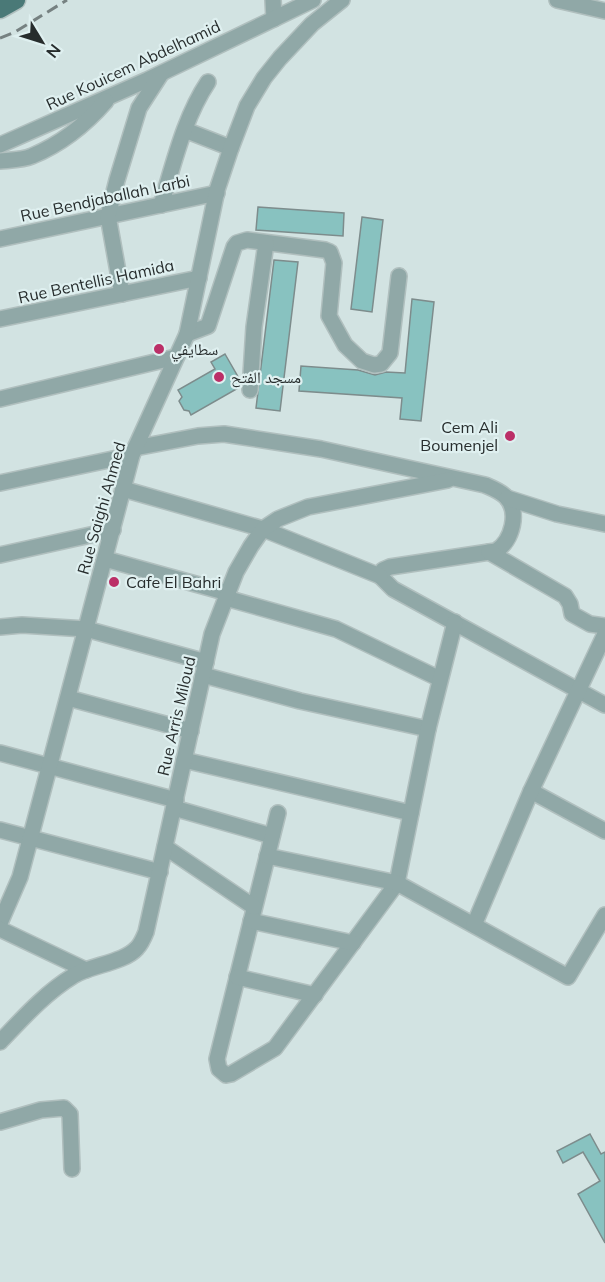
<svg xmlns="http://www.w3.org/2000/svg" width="605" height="1282" font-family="Mulish,'Noto Naskh Arabic',sans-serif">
	<rect width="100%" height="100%" fill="#d2e3e2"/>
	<!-- building -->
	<g fill="#88c2c0" stroke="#7d8c8c" stroke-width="1.5">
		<path d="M258 207 344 213 343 236 256 230Z"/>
		<path d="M362 217 383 220 372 312 351 309Z"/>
		<path d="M274 260 298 262 280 411 256 408Z"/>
		<path d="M412 299 434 302 421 421 400 419 402 398 299 391 301 366 358 370 375 375 386 372 405 373Z"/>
		<path d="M225 354 241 382 240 387 191 415 189 411 184 410 179 401 182 397 178 390 215 369 211 362Z"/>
		<path d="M590 1134 601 1154 605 1152V1243L578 1194 600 1181 583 1152 563 1163 557 1151Z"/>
	</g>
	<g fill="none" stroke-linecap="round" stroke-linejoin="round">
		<defs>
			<g id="minor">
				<path d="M273 0 274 19"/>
				<path d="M557 0 605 11"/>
				<path d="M185 130 231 148"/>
				<path d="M0 145 147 80 313 0"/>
				<path d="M0 161C10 160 23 160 32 156 61 144 86 124 106 101"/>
				<path d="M161 205C174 163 184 118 208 82"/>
				<path d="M0 239 217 193"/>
				<path d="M122 294 108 216 117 180 139 108 161 74"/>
				<path d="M0 319 199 278"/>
				<path d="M187 334 208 326 234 247 237 243 247 240 325 250 330 252 334 263 329 316 345 345 362 361 374 365 381 364 390 353 399 276"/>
				<path d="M250 390 254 327 266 243"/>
				<path d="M0 399 176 357"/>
				<path d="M135 448 198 436 224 434 321 449 485 485C492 488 500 491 506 497 520 512 512 541 496 551L390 567 383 570 380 576 393 589 605 705"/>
				<path d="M0 483 132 455"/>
				<path d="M123 489 263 529 380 576"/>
				<path d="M507 498 557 514 605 524"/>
				<path d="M489 552 565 596 570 604 572 614 590 624 605 626"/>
				<path d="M0 555 113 530"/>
				<path d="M105 559 228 593"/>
				<path d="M226 598 336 629 440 679"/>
				<path d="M0 627 22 625 86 629 206 662"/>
				<path d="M203 675 300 701 428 729"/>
				<path d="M68 698 191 731"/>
				<path d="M0 753 176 800"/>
				<path d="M184 760 411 813"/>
				<path d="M531 791 605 831"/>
				<path d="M174 808 272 836"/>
				<path d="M278 813 217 1059 219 1069 226 1075 231 1074 275 1048 397 883 428 729 455 622"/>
				<path d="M0 830 160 872"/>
				<path d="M165 847 254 907"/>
				<path d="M267 856 397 883 568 977 605 915"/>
				<path d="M251 921 353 943"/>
				<path d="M0 923 20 877 132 455 187 334 217 190 231 148 247 106 264 78 280 58 312 24 342 0"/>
				<path d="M474 925 531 791 605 634"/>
				<path d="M0 929 86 970"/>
				<path d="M237 977 315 995"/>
				<path d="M0 1042C22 1019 45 993 73 976 90 965 124 963 137 948 141 944 144 937 146 932L212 634 236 572 251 546 263 529 278 519 308 507 448 480"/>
				<path d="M0 1122 41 1110 64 1108 70 1114 72 1169"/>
			</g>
			<path id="major" d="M0 9 16 0"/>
		</defs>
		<!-- minor casing -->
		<use href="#minor" stroke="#b0bfbe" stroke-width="18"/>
		<!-- major casing -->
		<use href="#major" stroke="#b0bfbe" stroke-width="21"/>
		<!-- minor -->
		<use href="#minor" stroke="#90a8a7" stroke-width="15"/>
		<!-- major -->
		<use href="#major" stroke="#4a7977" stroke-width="18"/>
		<!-- rail -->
		<path stroke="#768181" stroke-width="3" stroke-dasharray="12 6" stroke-linecap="butt" d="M0 38 15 32 67 0"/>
	</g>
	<!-- markers -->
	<g fill="#bb2f67" stroke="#dff0f0" stroke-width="2">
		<circle cx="159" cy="349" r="6"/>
		<circle cx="219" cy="377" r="6"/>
		<circle cx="510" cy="436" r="6"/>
		<circle cx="114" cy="582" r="6"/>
	</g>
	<g text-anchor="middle" stroke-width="4.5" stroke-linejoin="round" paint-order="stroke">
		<!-- street labels -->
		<g font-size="16" fill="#272d2d" stroke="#dff0f0">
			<text transform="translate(133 65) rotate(-25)" y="6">Rue Kouicem Abdelhamid</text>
			<text transform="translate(105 198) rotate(-12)" y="6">Rue Bendjaballah Larbi</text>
			<text transform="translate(96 281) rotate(-12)" y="6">Rue Bentellis Hamida</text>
			<text transform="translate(101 508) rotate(-74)" y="6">Rue Saighi Ahmed</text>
			<text transform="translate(176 716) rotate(-77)" y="6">Rue Arris Miloud</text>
		</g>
		<!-- poi labels -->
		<g font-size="16" fill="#272d2d" stroke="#dff0f0" text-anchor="start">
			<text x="171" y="355">سطايفي</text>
			<text x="231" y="383">مسجد الفتح</text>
			<text x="498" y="433" text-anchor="end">Cem Ali<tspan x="498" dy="18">Boumenjel</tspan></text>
			<text x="126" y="588">Cafe El Bahri</text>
		</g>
	</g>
	<!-- north arrow -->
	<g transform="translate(42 42) rotate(128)" stroke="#dff0f0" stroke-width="4.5" paint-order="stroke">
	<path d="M0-4.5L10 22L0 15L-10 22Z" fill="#272d2d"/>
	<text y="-9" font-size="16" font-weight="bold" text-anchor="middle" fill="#272d2d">N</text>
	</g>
</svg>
